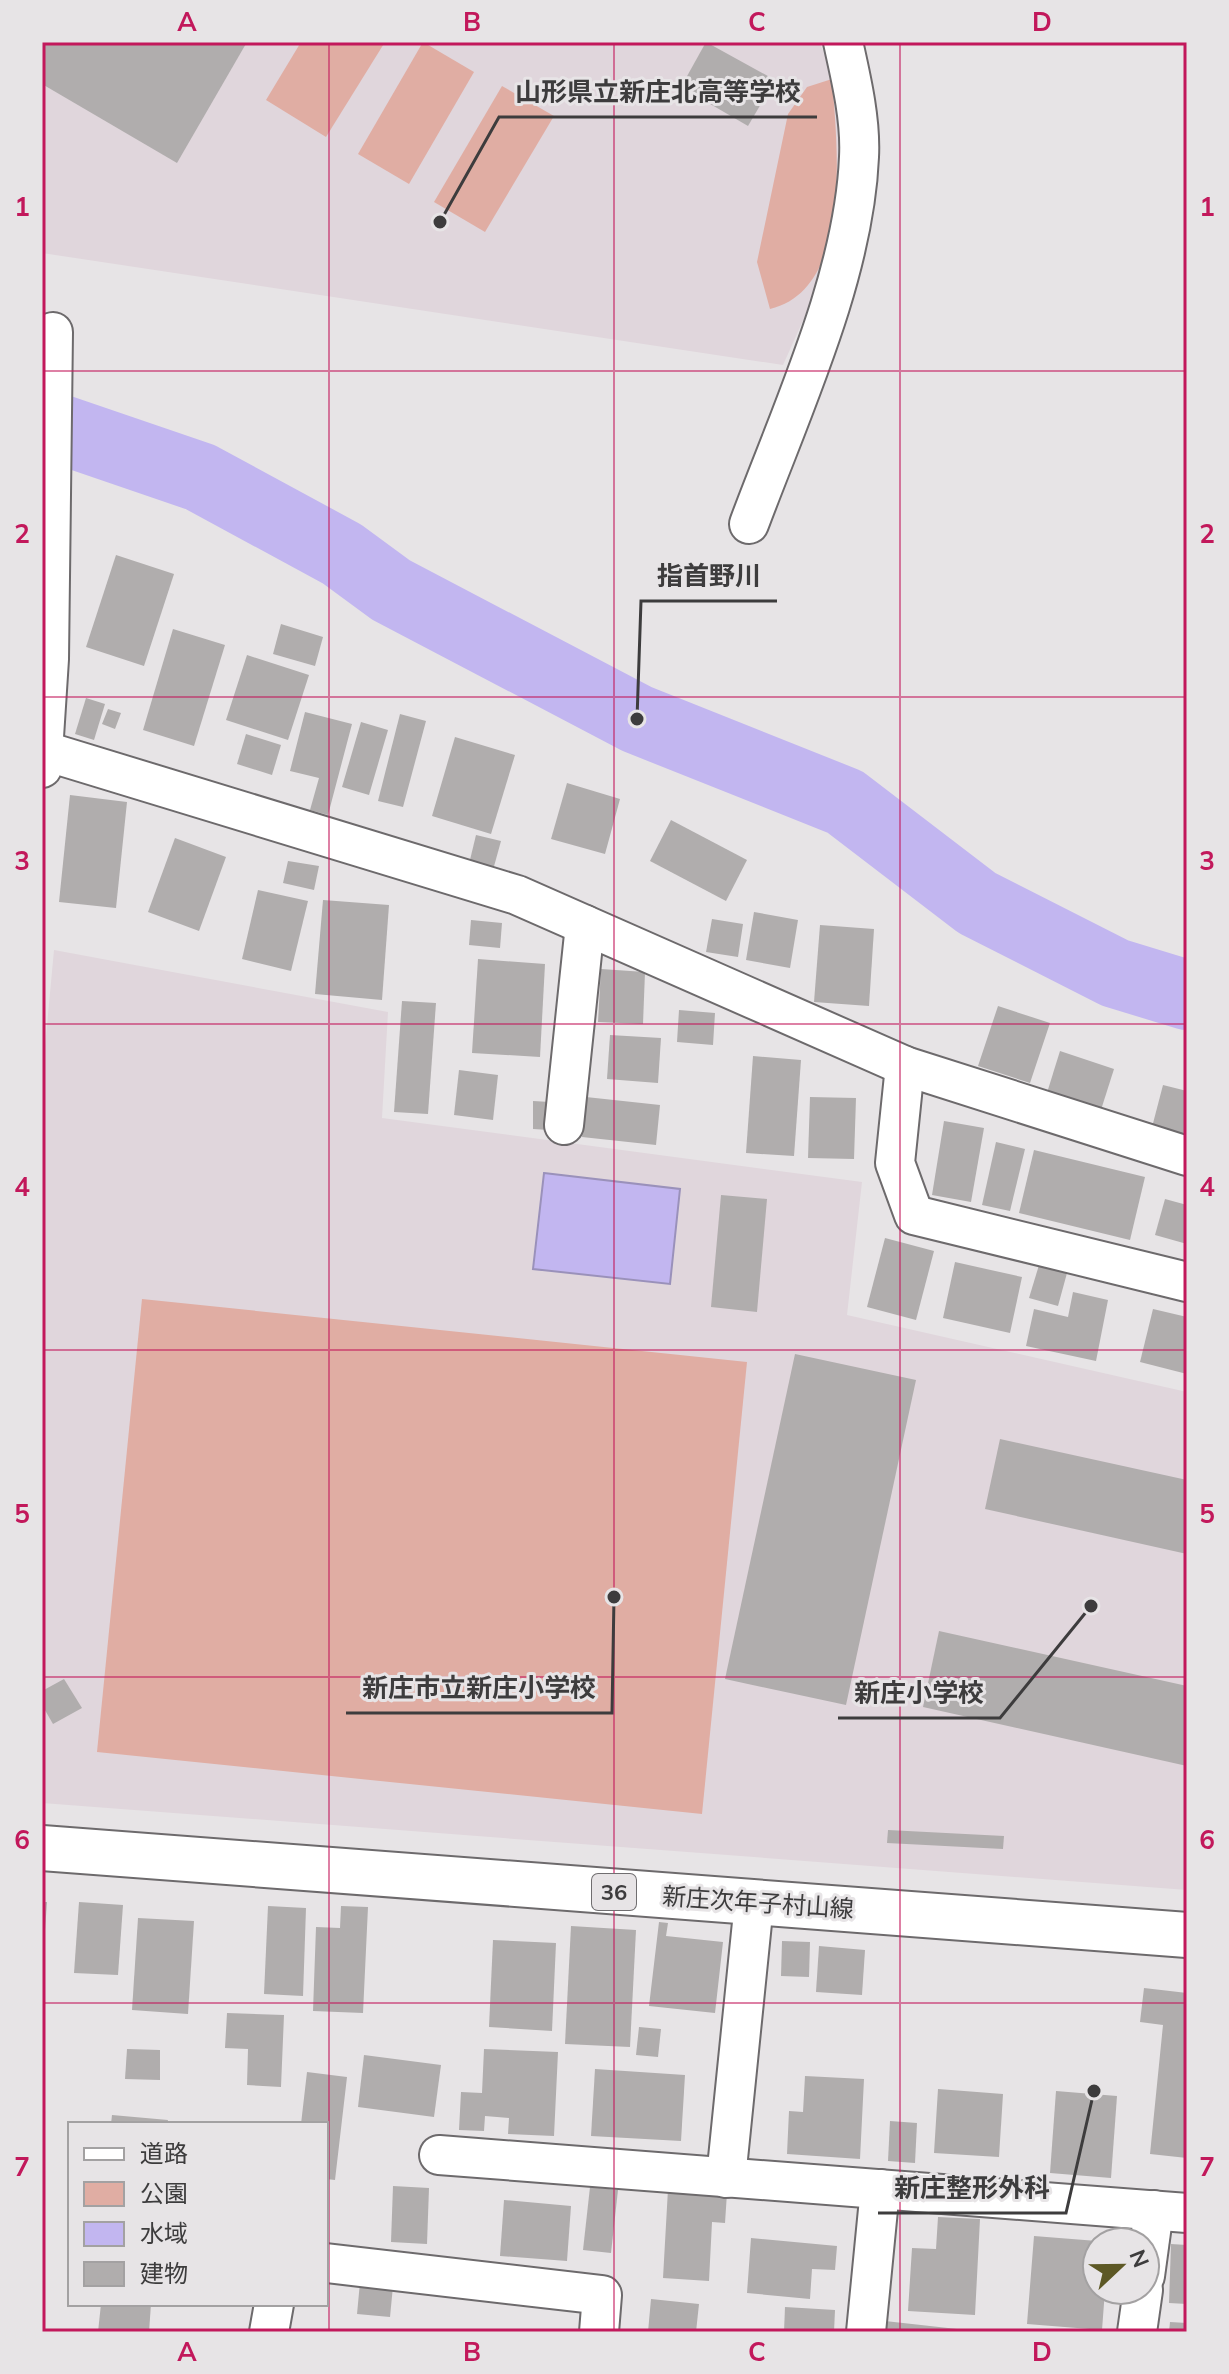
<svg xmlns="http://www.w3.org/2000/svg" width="1229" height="2374" font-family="Mulish,'Noto Sans JP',sans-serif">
	<rect width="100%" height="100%" fill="#e7e4e6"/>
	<!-- built -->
	<g fill="#e0d6dc">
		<path d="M42 42H819L840 88 842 192 832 256 783 365 42 253Z"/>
		<path d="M54 950 388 1012 382 1118 862 1182 847 1315 1187 1392V1890L42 1803V1079Z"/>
	</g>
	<!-- green -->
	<g fill="#e0ada3">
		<path d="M301 42H385L326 137 266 100Z"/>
		<path d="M423 42 474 72 409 184 358 154Z"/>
		<path d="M832 79C837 144 854 289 770 309L757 262 788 114 807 87Z"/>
		<path d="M502 86 554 116 485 232 434 202Z"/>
		<path d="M142 1299 747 1362 702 1814 97 1752Z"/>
	</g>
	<!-- water -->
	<path fill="#c2b6f0" stroke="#9a91ba" stroke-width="2" d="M544 1173 680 1189 670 1284 533 1269Z"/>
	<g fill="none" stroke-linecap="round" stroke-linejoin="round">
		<!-- river -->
		<path stroke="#c2b6f0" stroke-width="70" d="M42 423 200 477 342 554 391 590 637 719 845 802 977 903 1115 973 1187 995"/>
	</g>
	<!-- building -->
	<g fill="#b0adad">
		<path d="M42 42H247L177 163 42 84Z"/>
		<path d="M706 42 775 80 748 126 681 87Z"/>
		<path d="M116 555 174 574 144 666 86 647Z"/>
		<path d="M281 624 323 637 315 666 273 654Z"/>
		<path d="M173 629 225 645 194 746 143 730Z"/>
		<path d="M247 655 309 675 288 740 226 720Z"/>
		<path d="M86 698 105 704 94 740 75 734Z"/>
		<path d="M108 709 121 713 115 729 102 724Z"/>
		<path d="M305 712 352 724 328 815 310 810 319 778 290 771Z"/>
		<path d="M400 714 426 721 403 807 378 801Z"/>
		<path d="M361 722 388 730 369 795 342 787Z"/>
		<path d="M246 734 281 745 272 775 237 764Z"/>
		<path d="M455 737 515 755 491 834 432 816Z"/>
		<path d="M567 783 620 799 605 854 551 839Z"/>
		<path d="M70 795 127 802 116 908 59 902Z"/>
		<path d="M671 820 747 860 726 901 650 861Z"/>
		<path d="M476 835 501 841 493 870 469 864Z"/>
		<path d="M175 838 226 857 199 931 148 912Z"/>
		<path d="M288 861 319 866 314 890 283 883Z"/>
		<path d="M258 890 308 901 291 971 242 959Z"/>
		<path d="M323 900 389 905 382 1000 315 994Z"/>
		<path d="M754 912 798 920 790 968 746 960Z"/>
		<path d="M712 919 743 924 738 957 706 952Z"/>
		<path d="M471 920 502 923 500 948 469 945Z"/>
		<path d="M820 925 874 929 869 1006 814 1002Z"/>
		<path d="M478 959 545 964 540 1057 472 1053Z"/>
		<path d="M601 969 645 972 643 1024 598 1022Z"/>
		<path d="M402 1001 436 1003 428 1114 394 1112Z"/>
		<path d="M998 1006 1050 1023 1030 1083 978 1066Z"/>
		<path d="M679 1010 715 1013 713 1045 677 1042Z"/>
		<path d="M610 1035 661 1038 658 1083 607 1079Z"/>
		<path d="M1060 1051 1114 1069 1100 1113 1046 1096Z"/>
		<path d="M753 1056 801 1060 794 1156 746 1153Z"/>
		<path d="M459 1070 498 1075 493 1120 454 1115Z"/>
		<path d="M1163 1085 1187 1091V1141L1151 1131Z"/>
		<path d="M586 1097 660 1105 656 1145 582 1137Z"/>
		<path d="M810 1097 856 1098 854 1159 808 1158Z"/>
		<path d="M533 1101 550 1102 549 1130 533 1129Z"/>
		<path d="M944 1121 984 1128 971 1202 932 1195Z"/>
		<path d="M996 1142 1025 1149 1010 1211 982 1205Z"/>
		<path d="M1034 1150 1145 1177 1130 1240 1019 1213Z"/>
		<path d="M721 1195 767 1199 757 1312 711 1307Z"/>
		<path d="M1165 1199 1187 1205V1244L1155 1235Z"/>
		<path d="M885 1238 934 1251 916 1320 867 1307Z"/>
		<path d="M955 1262 1022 1277 1010 1333 943 1318Z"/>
		<path d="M1039 1265 1067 1273 1058 1306 1029 1298Z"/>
		<path d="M1073 1292 1108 1300 1096 1361 1026 1346 1034 1309 1068 1317Z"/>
		<path d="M1153 1309 1187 1317V1374L1140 1362Z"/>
		<path d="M795 1354 916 1380 846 1705 725 1679Z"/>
		<path d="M1000 1439 1187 1480V1554L985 1509Z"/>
		<path d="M939 1631 1187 1686V1766L923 1707Z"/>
		<path d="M64 1679 82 1708 53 1724 42 1705V1691Z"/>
		<path d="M888 1830 1004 1836 1003 1849 887 1843Z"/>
		<path d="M42 1902H47L44 1943H42Z"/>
		<path d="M79 1902 123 1905 118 1975 74 1973Z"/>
		<path d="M268 1906 306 1908 303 1996 264 1994Z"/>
		<path d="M341 1906 368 1907 363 2013 313 2011 316 1927 340 1928Z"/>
		<path d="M138 1918 194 1921 188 2014 132 2010Z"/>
		<path d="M659 1922 668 1923 666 1936 723 1942 715 2013 649 2006Z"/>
		<path d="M571 1926 636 1930 630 2047 565 2044Z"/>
		<path d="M493 1940 556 1943 552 2031 489 2027Z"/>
		<path d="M782 1941 810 1942 809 1977 781 1976Z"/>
		<path d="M819 1946 865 1950 862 1995 816 1992Z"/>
		<path d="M1144 1988 1187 1993V2158L1150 2154 1163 2025 1140 2022Z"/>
		<path d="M227 2013 284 2015 281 2087 247 2085 248 2049 225 2048Z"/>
		<path d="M639 2027 661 2029 658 2057 636 2055Z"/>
		<path d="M127 2049 160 2050V2080L125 2079Z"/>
		<path d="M484 2049 558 2052 554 2136 508 2134 509 2118 485 2116 484 2131 459 2130 461 2092 482 2093Z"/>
		<path d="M364 2055 441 2065 434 2117 358 2107Z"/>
		<path d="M595 2069 685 2075 681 2141 591 2136Z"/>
		<path d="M307 2072 347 2077 335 2180 326 2179V2124H301Z"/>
		<path d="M805 2076 864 2079 860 2159 787 2154 789 2111 803 2112Z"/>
		<path d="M938 2089 1003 2094 999 2157 934 2153Z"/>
		<path d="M1056 2091 1117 2096 1111 2178 1050 2173Z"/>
		<path d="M112 2115 168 2120 167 2124H111Z"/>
		<path d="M890 2121 917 2123 915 2163 888 2161Z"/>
		<path d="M393 2186 429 2188 427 2244 391 2242Z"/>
		<path d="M590 2187 618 2190 611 2253 583 2250Z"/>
		<path d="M668 2189 727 2193 725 2223 712 2222 709 2281 663 2278Z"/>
		<path d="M504 2200 571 2206 567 2261 500 2256Z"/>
		<path d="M938 2217 980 2219 975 2315 908 2311 912 2248 936 2249Z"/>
		<path d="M1034 2236 1097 2241V2290H1105L1102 2330 1027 2324Z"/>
		<path d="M751 2238 837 2246 835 2270 812 2269 810 2299 747 2293Z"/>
		<path d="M1171 2244 1187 2245V2304L1169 2303Z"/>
		<path d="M360 2282 393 2286 390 2317 357 2314Z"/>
		<path d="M651 2299 699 2304 696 2332H648Z"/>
		<path d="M101 2304H151L149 2332H98Z"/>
		<path d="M785 2307 835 2310 834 2332H784Z"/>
		<path d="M885 2321 966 2330 965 2332H884Z"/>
		<path d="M1170 2322 1187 2323V2332H1169Z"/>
	</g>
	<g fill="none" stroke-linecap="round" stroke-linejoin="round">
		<defs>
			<g id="minor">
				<path d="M749 524C791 411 854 277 859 157 861 120 851 78 843 42"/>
				<path d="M45 751 517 895 905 1066 1187 1156"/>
				<path d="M42 768 49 659 53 332"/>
				<path d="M905 1066 895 1163 914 1215 1187 1282"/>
				<path d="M564 1125 585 925"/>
				<path d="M439 2155 1187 2213"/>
				<path d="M726 2178 754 1903"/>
				<path d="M326 2263 602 2295 599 2332"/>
				<path d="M1145 2276 1154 2210"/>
				<path d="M269 2332 274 2304"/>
				<path d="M866 2332 880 2189"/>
				<path d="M1137 2332 1143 2290"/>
			</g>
			<path id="primary" d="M42 1848 1187 1935"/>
		</defs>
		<!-- minor casing -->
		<use href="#minor" stroke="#6d6a6c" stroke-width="42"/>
		<!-- primary casing -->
		<use href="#primary" stroke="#6d6a6c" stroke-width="48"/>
		<!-- minor -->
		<use href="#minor" stroke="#fff" stroke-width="38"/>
		<!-- primary -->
		<use href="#primary" stroke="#fff" stroke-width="44"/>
	</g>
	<!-- grid -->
	<path fill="none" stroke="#c2185b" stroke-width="2" stroke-opacity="0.55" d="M329 42V2332M614 42V2332M900 42V2332M42 371H1187M42 697H1187M42 1024H1187M42 1350H1187M42 1677H1187M42 2003H1187"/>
	<g text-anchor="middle" stroke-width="6" stroke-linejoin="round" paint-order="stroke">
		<!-- shield labels -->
		<rect fill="#e7e4e6" stroke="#706e70" stroke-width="2" x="592" y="1874" width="44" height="36" rx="6"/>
		<g font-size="22" font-weight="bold" fill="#3d3c3d">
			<text x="614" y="1900">36</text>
		</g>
		<!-- street labels -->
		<g font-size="24" fill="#3d3c3d" stroke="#e7e4e6">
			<text transform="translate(758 1903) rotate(4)" y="8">新庄次年子村山線</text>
		</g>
	</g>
	<!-- callouts -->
	<path fill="none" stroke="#3d3c3d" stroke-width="3" d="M440 222L499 117H817M637 719L641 601H777M614 1597L612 1713H346M1091 1606L1000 1718H838M1094 2091L1066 2213H878"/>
	<g fill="#3d3c3d" stroke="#e7e4e6" stroke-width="3">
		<circle cx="440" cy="222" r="8"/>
		<circle cx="637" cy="719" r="8"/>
		<circle cx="614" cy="1597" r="8"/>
		<circle cx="1091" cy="1606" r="8"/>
		<circle cx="1094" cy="2091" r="8"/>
	</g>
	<g font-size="26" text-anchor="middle" font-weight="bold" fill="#3d3c3d" stroke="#e7e4e6" stroke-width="6" stroke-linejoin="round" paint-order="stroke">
		<text x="658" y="101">山形県立新庄北高等学校</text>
		<text x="709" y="585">指首野川</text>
		<text x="479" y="1697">新庄市立新庄小学校</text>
		<text x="919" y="1702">新庄小学校</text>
		<text x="972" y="2197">新庄整形外科</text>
	</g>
	<!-- border -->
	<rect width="1229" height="2374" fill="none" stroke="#e7e4e6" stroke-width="88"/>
	<!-- legend -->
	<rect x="68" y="2122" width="260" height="184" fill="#e7e4e6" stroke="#a3a1a2" stroke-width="2"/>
	<rect x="84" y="2148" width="40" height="12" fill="#ffffff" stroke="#a3a1a2" stroke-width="2"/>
	<text x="140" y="2162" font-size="24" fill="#3d3c3d">道路</text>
	<rect x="84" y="2182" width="40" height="24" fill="#e0ada3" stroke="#a3a1a2" stroke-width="2"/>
	<text x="140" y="2202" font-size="24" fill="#3d3c3d">公園</text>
	<rect x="84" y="2222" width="40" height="24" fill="#c2b6f0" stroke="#a3a1a2" stroke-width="2"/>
	<text x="140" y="2242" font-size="24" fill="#3d3c3d">水域</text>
	<rect x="84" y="2262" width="40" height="24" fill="#b0adad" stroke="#a3a1a2" stroke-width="2"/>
	<text x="140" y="2282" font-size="24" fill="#3d3c3d">建物</text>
	<!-- north arrow -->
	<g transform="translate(1121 2266) rotate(68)"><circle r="38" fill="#e7e4e6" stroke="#a3a1a2" stroke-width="2"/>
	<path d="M0-6L14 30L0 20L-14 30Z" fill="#5d5825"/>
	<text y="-12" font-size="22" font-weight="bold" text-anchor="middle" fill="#3d3c3d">N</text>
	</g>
	<rect x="44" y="44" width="1141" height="2286" fill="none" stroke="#c2185b" stroke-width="3"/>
	<g font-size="26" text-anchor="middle" font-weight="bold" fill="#c2185b">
		<text x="187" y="31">A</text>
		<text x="472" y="31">B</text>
		<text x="757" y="31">C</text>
		<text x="1042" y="31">D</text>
		<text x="22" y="216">1</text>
		<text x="1207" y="216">1</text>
		<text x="22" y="543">2</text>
		<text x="1207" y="543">2</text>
		<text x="22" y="870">3</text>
		<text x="1207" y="870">3</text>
		<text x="22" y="1196">4</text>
		<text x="1207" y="1196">4</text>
		<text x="22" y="1523">5</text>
		<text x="1207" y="1523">5</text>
		<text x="22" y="1849">6</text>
		<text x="1207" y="1849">6</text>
		<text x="22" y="2176">7</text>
		<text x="1207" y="2176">7</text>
		<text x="187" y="2361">A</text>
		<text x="472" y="2361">B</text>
		<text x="757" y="2361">C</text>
		<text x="1042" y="2361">D</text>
	</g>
</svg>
